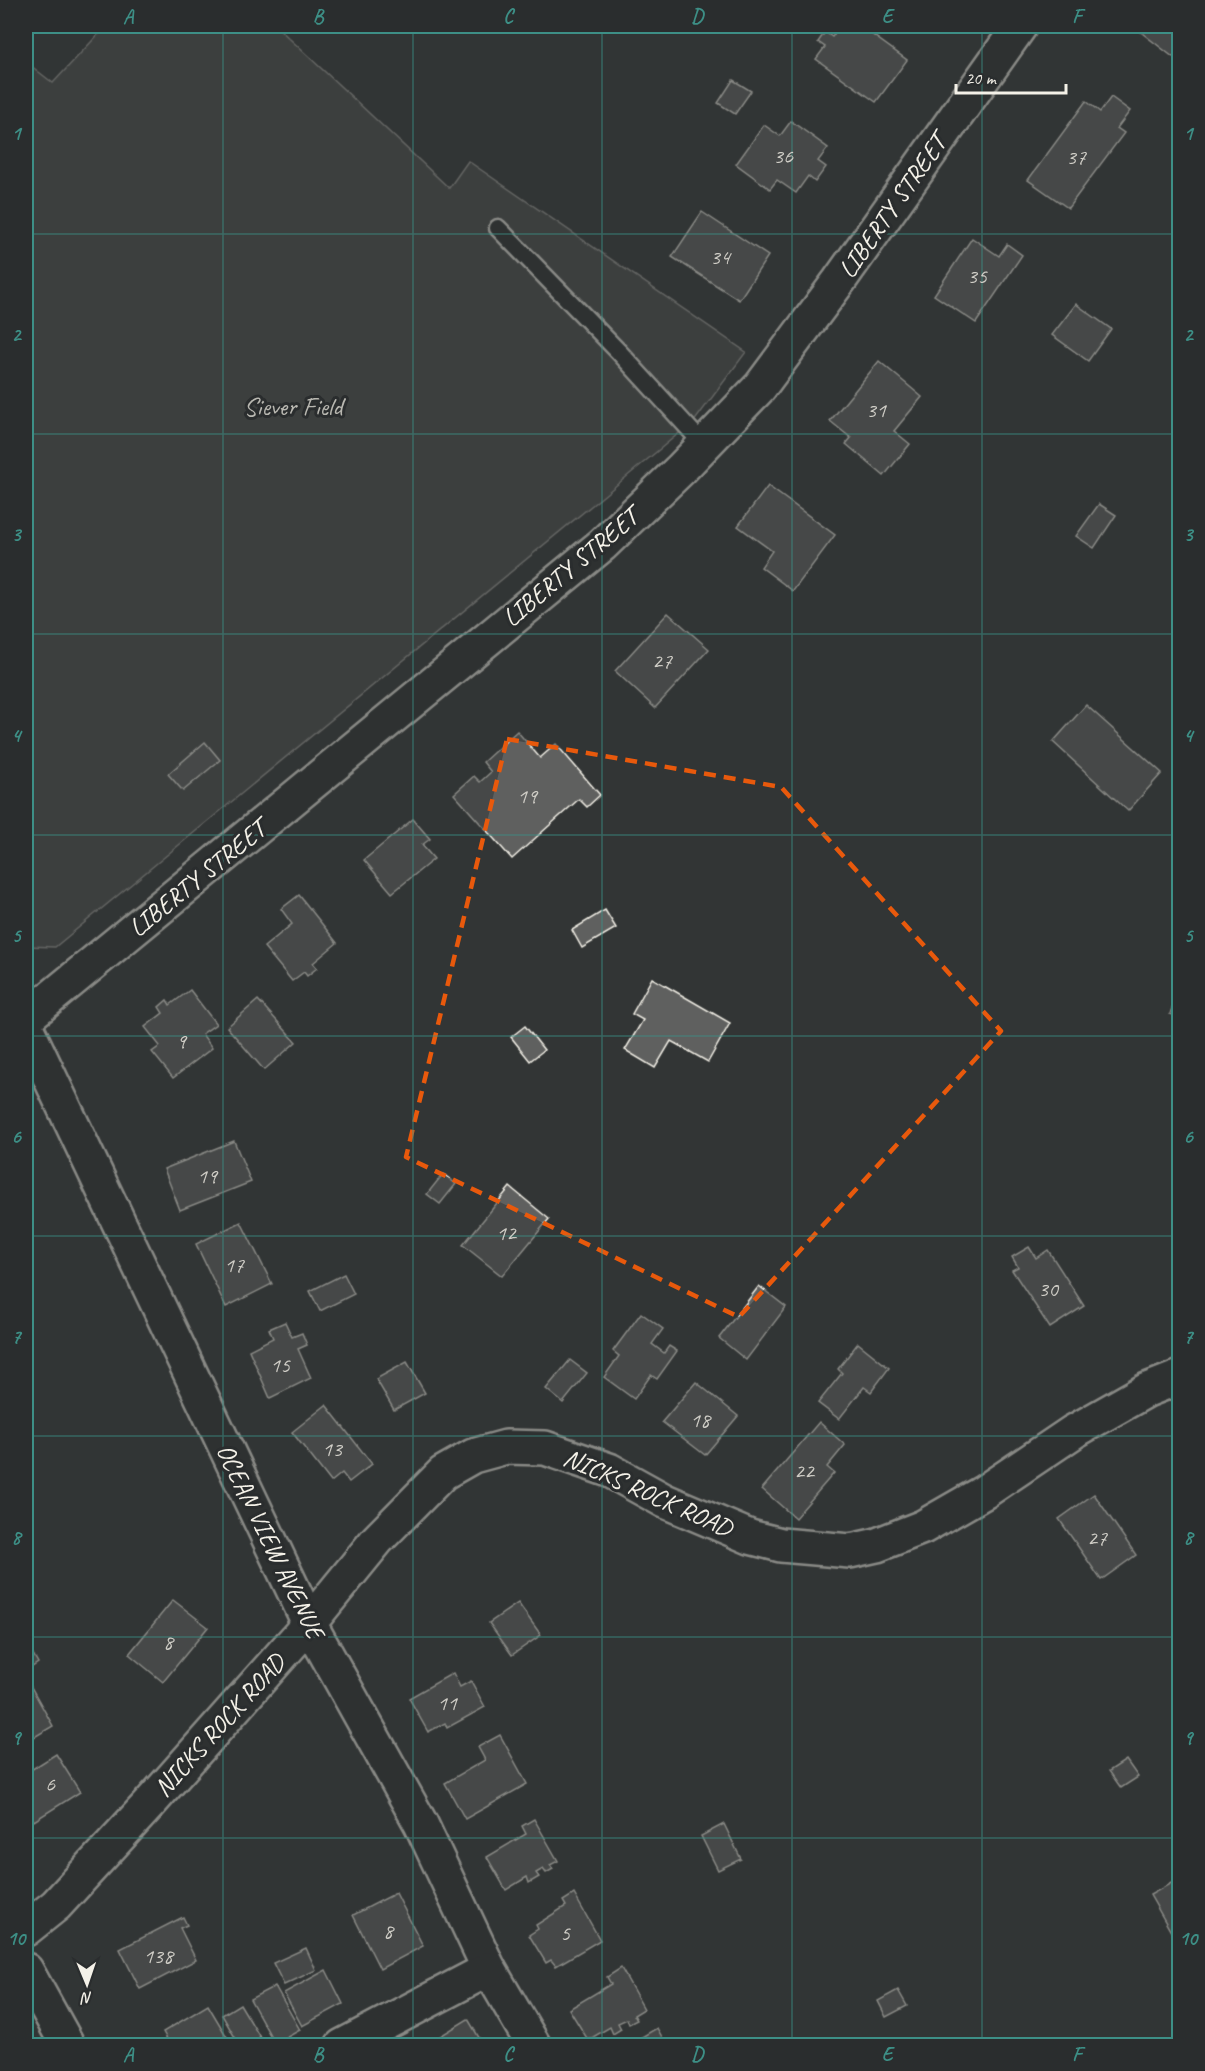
<svg xmlns="http://www.w3.org/2000/svg" width="1205" height="2071" font-family="Caveat,sans-serif">
	<rect width="100%" height="100%" fill="#323535"/>
	<filter id="ink" filterUnits="userSpaceOnUse"><feTurbulence type="fractalNoise" baseFrequency=".0167" numOctaves="2"/><feDisplacementMap in="SourceGraphic" scale="12" xChannelSelector="R" yChannelSelector="G"/><feConvolveMatrix kernelMatrix="1 2 1 2 8 2 1 2 1" color-interpolation-filters="sRGB"/></filter>
	<g filter="url(#ink)">
		<!-- green -->
		<path fill="#4b4d4c" stroke="#a09f9a" stroke-width="1.5" d="M106 26H276L449 188 468 161 746 352 696 419 619 483 55 947 26 946V62L53 83Z"/>
		<!-- building -->
		<g fill="#5f605f" stroke="#f4f1e8" stroke-width="1.5">
			<path d="M840 26H864L863 28 907 60 876 102 816 59 825 47 818 42 825 32 832 37Z"/>
			<path d="M1133 26H1180V49L1173 57Z"/>
			<path d="M733 80 751 91 735 114 718 103Z"/>
			<path d="M1111 97 1130 111 1117 128 1124 133 1068 208 1028 180 1086 101 1100 112Z"/>
			<path d="M791 121 828 148 818 161 826 167 815 182 808 176 796 193 777 180 770 189 736 164 764 125 780 136Z"/>
			<path d="M702 212 768 256 739 300 672 257Z"/>
			<path d="M972 238 999 256 1007 244 1022 255 976 323 934 295Z"/>
			<path d="M1076 304 1111 329 1088 361 1052 335Z"/>
			<path d="M879 361 922 397 894 431 910 444 884 476 846 444 851 438 830 421Z"/>
			<path d="M768 486 835 535 793 591 761 567 772 551 738 526Z"/>
			<path d="M1099 504 1116 515 1094 548 1076 536Z"/>
			<path d="M668 613 709 649 655 708 615 671Z"/>
			<path d="M1086 705 1162 773 1128 811 1053 742Z"/>
			<path d="M517 731 540 758 556 744 600 795 587 807 579 799 512 859 454 794 474 776 480 782 491 772 483 762Z"/>
			<path d="M205 742 220 760 183 791 168 774Z"/>
			<path d="M413 819 430 839 422 845 434 859 392 893 364 860Z"/>
			<path d="M299 895 337 943 313 963 317 968 307 976 304 972 292 981 264 947 292 924 281 909Z"/>
			<path d="M605 910 616 928 582 948 572 930Z"/>
			<path d="M652 978 730 1023 708 1062 671 1041 655 1068 625 1050 643 1020 632 1014Z"/>
			<path d="M1179 988H1180V1017L1170 1014Z"/>
			<path d="M190 990 216 1024 202 1034 212 1048 173 1078 152 1052 160 1046 145 1027 163 1013 159 1007 167 1000 170 1005Z"/>
			<path d="M258 1000 296 1042 264 1070 227 1027Z"/>
			<path d="M525 1026 544 1050 530 1061 511 1037Z"/>
			<path d="M234 1141 251 1182 180 1210 164 1169Z"/>
			<path d="M443 1174 456 1184 440 1204 427 1194Z"/>
			<path d="M510 1187 549 1219 502 1276 463 1245Z"/>
			<path d="M241 1222 272 1284 226 1307 196 1244Z"/>
			<path d="M1029 1247 1036 1258 1048 1250 1084 1306 1050 1328 1012 1270 1018 1267 1012 1257Z"/>
			<path d="M344 1274 354 1294 320 1311 310 1291Z"/>
			<path d="M759 1286 786 1307 746 1360 719 1338Z"/>
			<path d="M641 1313 663 1329 652 1344 664 1353 669 1346 677 1351 657 1379 651 1375 634 1399 604 1377 619 1356 613 1351Z"/>
			<path d="M285 1322 292 1337 302 1333 307 1345 298 1349 311 1378 270 1398 249 1350 273 1338 269 1329Z"/>
			<path d="M858 1343 889 1368 871 1392 864 1387 839 1419 818 1403 842 1373 838 1369Z"/>
			<path d="M570 1360 587 1373 563 1403 546 1389Z"/>
			<path d="M407 1362 425 1393 394 1410 376 1379Z"/>
			<path d="M696 1382 738 1416 705 1455 662 1422Z"/>
			<path d="M326 1405 372 1464 349 1482 342 1473 331 1482 292 1432Z"/>
			<path d="M819 1422 845 1445 827 1467 834 1473 795 1518 762 1489Z"/>
			<path d="M1094 1494 1136 1555 1101 1580 1059 1519Z"/>
			<path d="M173 1600 208 1627 163 1682 129 1654Z"/>
			<path d="M518 1603 541 1635 512 1655 489 1623Z"/>
			<path d="M26 1642 38 1663 26 1671Z"/>
			<path d="M453 1673 460 1687 471 1681 485 1707 447 1728 445 1723 428 1732 409 1698Z"/>
			<path d="M26 1678 53 1726 26 1742Z"/>
			<path d="M500 1735 527 1784 465 1819 445 1783 485 1760 478 1747Z"/>
			<path d="M56 1754 80 1792 34 1821 26 1807V1773Z"/>
			<path d="M1126 1760 1138 1777 1121 1788 1109 1771Z"/>
			<path d="M534 1819 558 1861 550 1865 553 1869 546 1873 543 1869 536 1873 539 1877 529 1883 527 1877 506 1890 487 1857 526 1834 522 1826Z"/>
			<path d="M724 1824 741 1859 718 1870 701 1836Z"/>
			<path d="M1180 1878V1934L1174 1937 1150 1895Z"/>
			<path d="M396 1893 423 1946 380 1969 353 1915Z"/>
			<path d="M574 1894 600 1940 556 1966 551 1960 546 1963 529 1935 538 1929 536 1925 566 1906 563 1901Z"/>
			<path d="M183 1917 187 1925 180 1928 196 1960 140 1989 120 1949Z"/>
			<path d="M306 1948 316 1970 284 1985 273 1963Z"/>
			<path d="M621 1968 644 2009 634 2015 637 2020 629 2024 627 2019 618 2023 621 2029 613 2034 610 2027 588 2040 569 2009 611 1984 607 1977Z"/>
			<path d="M326 1970 343 2004 302 2026 284 1993Z"/>
			<path d="M275 1986 300 2030 275 2044 250 1999Z"/>
			<path d="M898 1990 907 2006 886 2017 878 2001Z"/>
			<path d="M240 2004 261 2039 250 2046H240L222 2015Z"/>
			<path d="M208 2005 230 2042 223 2046H171L163 2032Z"/>
			<path d="M468 2019 484 2046H424Z"/>
			<path d="M657 2028 667 2046H635L633 2042Z"/>
		</g>
		<g fill="none" stroke-linecap="round" stroke-linejoin="round">
			<defs>
				<path id="lane" d="M498 228 619 352 704 445"/>
				<g id="street">
					<path d="M26 1027 309 1623 421 1824 489 1969 534 2046"/>
					<path d="M26 1929 56 1905 151 1802 302 1632 377 1540 443 1473 473 1456 506 1447 545 1448 609 1470 665 1501 750 1537 781 1545 850 1551 877 1545 923 1527 984 1492 1073 1432 1147 1390 1180 1377"/>
					<path d="M342 2046 489 1969"/>
				</g>
				<g id="secondary">
					<path d="M26 1018 602 545 681 469 760 387 839 281 1020 26"/>
					<path d="M26 1970 68 2046"/>
				</g>
			</defs>
			<!-- lane casing -->
			<use href="#lane" stroke="#f4f1e8" stroke-width="21"/>
			<!-- street casing -->
			<use href="#street" stroke="#f4f1e8" stroke-width="38"/>
			<!-- secondary casing -->
			<use href="#secondary" stroke="#f4f1e8" stroke-width="38"/>
			<!-- lane -->
			<use href="#lane" stroke="#2a2d2e" stroke-width="16"/>
			<!-- street -->
			<use href="#street" stroke="#2a2d2e" stroke-width="33"/>
			<!-- secondary -->
			<use href="#secondary" stroke="#2a2d2e" stroke-width="33"/>
		</g>
	</g>
	<!-- marked area -->
	<path d="M0 0H1205V2071H0ZM507 739 781 787 1001 1031 739 1317 406 1157Z" fill="#323535" fill-opacity=".55" fill-rule="evenodd"/>
	<path fill="none" stroke="#e8590c" stroke-width="4.5" stroke-dasharray="12 8" stroke-linejoin="round" d="M507 739 781 787 1001 1031 739 1317 406 1157Z"/>
	<!-- grid -->
	<path fill="none" stroke="#3d8f86" stroke-width="1.5" stroke-opacity="0.55" d="M223 26V2046M413 26V2046M602 26V2046M792 26V2046M982 26V2046M26 234H1180M26 434H1180M26 634H1180M26 835H1180M26 1036H1180M26 1236H1180M26 1436H1180M26 1637H1180M26 1838H1180"/>
	<g text-anchor="middle" stroke-width="6" stroke-linejoin="round" paint-order="stroke">
		<!-- number labels -->
		<g font-size="22" fill="#cfcdc6">
			<text x="783" y="163">36</text>
			<text x="1076" y="164">37</text>
			<text x="720" y="264">34</text>
			<text x="977" y="283">35</text>
			<text x="876" y="417">31</text>
			<text x="662" y="668">27</text>
			<text x="527" y="803">19</text>
			<text x="181" y="1048">9</text>
			<text x="207" y="1183">19</text>
			<text x="506" y="1240">12</text>
			<text x="234" y="1272">17</text>
			<text x="1048" y="1296">30</text>
			<text x="280" y="1372">15</text>
			<text x="700" y="1427">18</text>
			<text x="332" y="1456">13</text>
			<text x="804" y="1478">22</text>
			<text x="1097" y="1545">27</text>
			<text x="168" y="1649">8</text>
			<text x="447" y="1710">11</text>
			<text x="50" y="1791">6</text>
			<text x="388" y="1938">8</text>
			<text x="565" y="1940">5</text>
			<text x="158" y="1963">138</text>
		</g>
		<!-- street labels -->
		<g font-size="26" fill="#f4f1e8" stroke="#2a2d2e">
			<text transform="translate(892 206) rotate(-55)" y="9">LIBERTY STREET</text>
			<text transform="translate(570 567) rotate(-40)" y="9">LIBERTY STREET</text>
			<text transform="translate(197 878) rotate(-39)" y="9">LIBERTY STREET</text>
			<text transform="translate(648 1492) rotate(24)" y="9">NICKS ROCK ROAD</text>
			<text transform="translate(271 1541) rotate(64)" y="9">OCEAN VIEW AVENUE</text>
			<text transform="translate(219 1725) rotate(-48)" y="9">NICKS ROCK ROAD</text>
		</g>
		<!-- park labels -->
		<g font-size="26" fill="#b9b8b1" stroke="#2a2d2e">
			<text x="293" y="415">Siever Field</text>
		</g>
	</g>
	<!-- margin -->
	<rect width="1205" height="2071" fill="none" stroke="#2a2d2e" stroke-width="66"/>
	<!-- north arrow -->
	<g transform="translate(87 1984) rotate(178)" stroke="#2a2d2e" stroke-width="4.5" paint-order="stroke">
	<path d="M0-4.5L10 22L0 15L-10 22Z" fill="#f4f1e8"/>
	<text y="-9" font-size="16" font-weight="bold" text-anchor="middle" fill="#f4f1e8">N</text>
	</g>
	<!-- scale -->
	<path d="M956 84v9h110v-9" fill="none" stroke="#f4f1e8" stroke-width="3"/>
	<text x="965" y="84" font-size="18" fill="#f4f1e8" stroke="#2a2d2e" stroke-width="4.5" paint-order="stroke">20 m</text>
	<rect x="33" y="33" width="1139" height="2005" fill="none" stroke="#3d8f86" stroke-width="2"/>
	<g font-size="20" text-anchor="middle" font-weight="bold" fill="#3d8f86">
		<text x="128" y="23">A</text>
		<text x="318" y="23">B</text>
		<text x="508" y="23">C</text>
		<text x="697" y="23">D</text>
		<text x="887" y="23">E</text>
		<text x="1077" y="23">F</text>
		<text x="16" y="140">1</text>
		<text x="1188" y="140">1</text>
		<text x="16" y="341">2</text>
		<text x="1188" y="341">2</text>
		<text x="16" y="541">3</text>
		<text x="1188" y="541">3</text>
		<text x="16" y="742">4</text>
		<text x="1188" y="742">4</text>
		<text x="16" y="942">5</text>
		<text x="1188" y="942">5</text>
		<text x="16" y="1143">6</text>
		<text x="1188" y="1143">6</text>
		<text x="16" y="1343">7</text>
		<text x="1188" y="1343">7</text>
		<text x="16" y="1544">8</text>
		<text x="1188" y="1544">8</text>
		<text x="16" y="1744">9</text>
		<text x="1188" y="1744">9</text>
		<text x="16" y="1945">10</text>
		<text x="1188" y="1945">10</text>
		<text x="128" y="2061">A</text>
		<text x="318" y="2061">B</text>
		<text x="508" y="2061">C</text>
		<text x="697" y="2061">D</text>
		<text x="887" y="2061">E</text>
		<text x="1077" y="2061">F</text>
	</g>
</svg>
